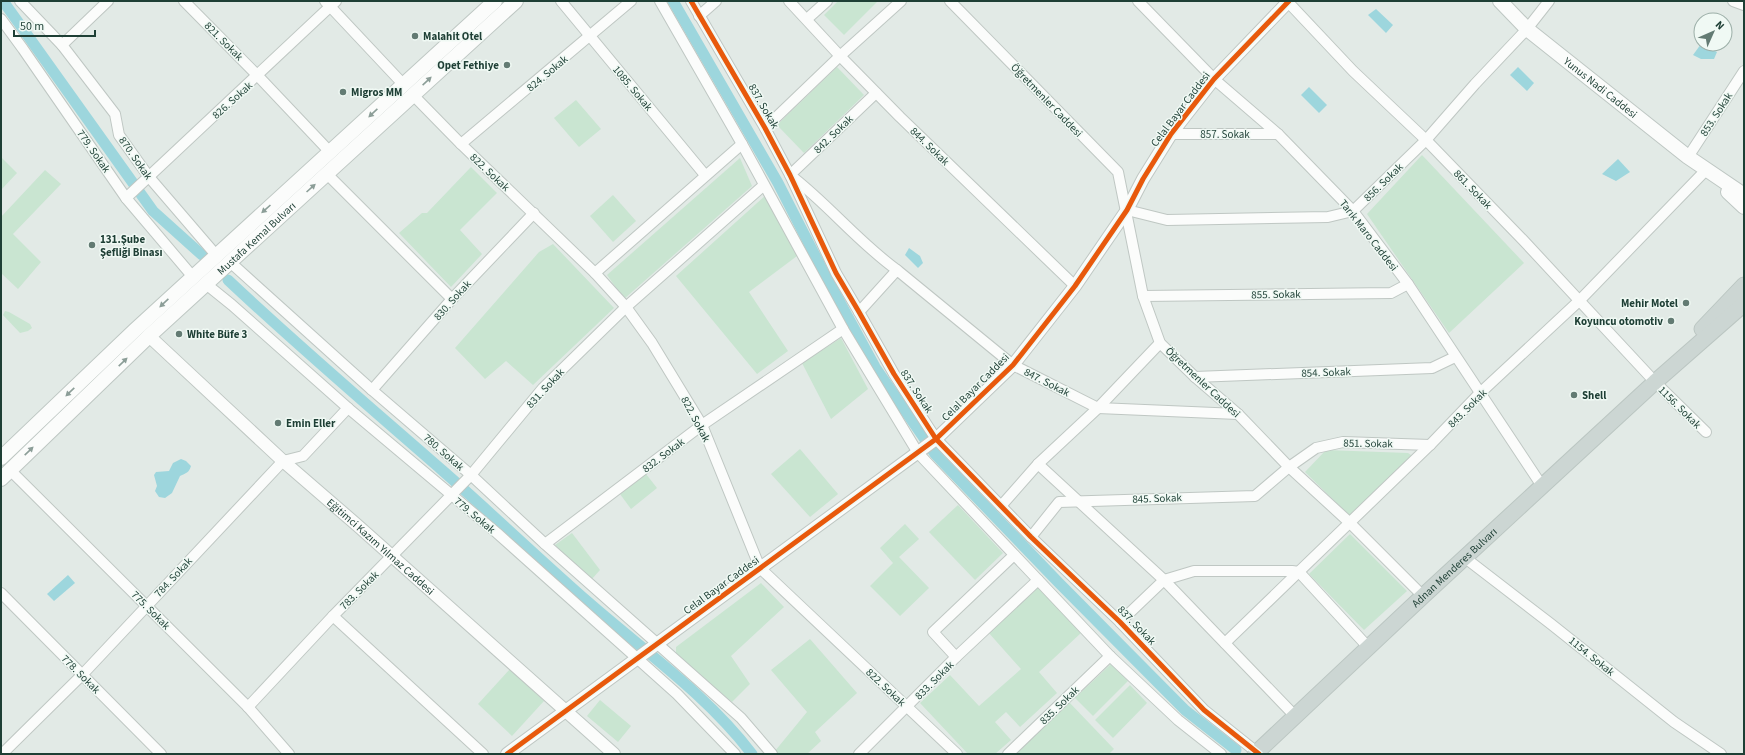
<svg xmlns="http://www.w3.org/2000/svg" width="1745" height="755" font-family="'Source Sans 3',sans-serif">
	<rect width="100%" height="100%" fill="#e2eae6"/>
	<!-- green -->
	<g fill="#c9e5d1">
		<path d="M838 1H878L844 35 824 15Z"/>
		<path d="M837 67 864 95 804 153 777 125Z"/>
		<path d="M576 100 601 129 579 147 554 118Z"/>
		<path d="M1422 155 1524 263 1449 333 1367 214Z"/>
		<path d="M1 157 17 173 1 190Z"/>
		<path d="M740 158 752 186 624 299 607 275Z"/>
		<path d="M471 167 497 193 460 230 482 254 451 287 399 233 422 213H427Z"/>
		<path d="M45 170 61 184 13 234 41 262 18 289 1 273V217Z"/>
		<path d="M613 195 636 221 613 242 590 216Z"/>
		<path d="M766 195 797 256 749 292 788 351 757 374 676 276Z"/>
		<path d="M553 244 614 308 533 385 506 361 485 379 455 348 539 252Z"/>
		<path d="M5 311 9 312 30 324 32 328 28 331 20 333 3 315Z"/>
		<path d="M841 338 868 389 831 419 802 363Z"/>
		<path d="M800 449 838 494 810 517 771 474Z"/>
		<path d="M1326 450 1408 453 1414 457 1350 516 1305 472Z"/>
		<path d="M646 474 657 488 631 509 620 494Z"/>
		<path d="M958 505 1003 553 975 580 929 532Z"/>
		<path d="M905 524 919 539 899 557 929 588 900 616 870 586 893 563 880 548Z"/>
		<path d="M572 533 600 570 591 580 555 545Z"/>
		<path d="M1350 534 1407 591 1364 630 1309 574Z"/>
		<path d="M761 583 784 607 731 656 750 684 732 702 676 655V647Z"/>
		<path d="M1039 586 1081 633 1039 672 1057 693 1020 727 1006 712 995 722 1011 740 995 754H968L920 703 950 675 979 706 1021 669 988 632Z"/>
		<path d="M810 639 857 693 815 732 821 741 807 754H777L775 751 807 712 771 670Z"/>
		<path d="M1111 664 1128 681 1093 716 1075 698Z"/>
		<path d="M510 669 544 701 512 736 478 704Z"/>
		<path d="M1130 685 1147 703 1113 738 1095 720Z"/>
		<path d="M600 700 631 726 618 742 587 716Z"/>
		<path d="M1068 701 1114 749 1109 754H1012Z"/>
	</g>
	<!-- water -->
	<g fill="#9dd6dd">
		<path d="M1376 9 1393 25 1386 33 1368 15Z"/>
		<path d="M1701 44 1717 52 1714 59H1701L1693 55Z"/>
		<path d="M1518 67 1534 83 1527 91 1510 75Z"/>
		<path d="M1309 87 1327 105 1319 113 1301 95Z"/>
		<path d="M1618 159 1630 172 1616 181 1602 174Z"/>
		<path d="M909 248 920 256 923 263 918 268 905 255Z"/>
		<path d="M181 459 186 461 191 466C189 473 186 473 180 476L172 493 165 498 159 497 155 491 157 486 154 475 156 472 169 471 173 463Z"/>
		<path d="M68 575 75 583 54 601 47 594Z"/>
	</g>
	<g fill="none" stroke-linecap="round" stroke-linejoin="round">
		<!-- canal -->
		<g stroke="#9dd6dd" stroke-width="11">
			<path d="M3 1 153 211 202 255"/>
			<path d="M673 1 778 183 825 275 875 367 935 454 1059 583 1185 710 1236 750"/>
			<path d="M228 280C298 346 371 408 443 471 492 514 539 559 588 602 644 651 707 695 752 754"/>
		</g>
		<defs>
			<g id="minor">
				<path d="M20 1 62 45 115 114 119 135 149 177 216 255"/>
				<path d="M184 1 258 76 330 152"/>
				<path d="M325 1 403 84"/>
				<path d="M561 1 705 175"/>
				<path d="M660 1 742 144 843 329 918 453 1110 656 1178 720 1221 754"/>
				<path d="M691 1 765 128 790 175 836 273 859 312 894 374 936 439 1031 537 1120 622 1204 710 1259 754"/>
				<path d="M789 1 840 56 900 117 1075 286"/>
				<path d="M950 1 1118 172 1143 296 1160 343 1195 377 1238 414 1289 467 1350 523 1423 596"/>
				<path d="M1138 1 1214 79 1278 134 1353 211 1408 284 1542 486"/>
				<path d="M1287 1 1353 71 1426 140 1523 240 1655 382 1706 432"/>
				<path d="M1733 1 1744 5"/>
				<path d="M699 16 716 1"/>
				<path d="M1 19 23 49 126 198 193 277"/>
				<path d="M807 19 827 1"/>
				<path d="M62 45 108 1"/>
				<path d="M876 93 790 175C828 204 858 242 897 270"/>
				<path d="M413 95 461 144 595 273 626 307 652 343 702 425 760 568 957 754"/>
				<path d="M765 128 840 56 901 1"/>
				<path d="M1171 134H1278"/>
				<path d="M461 144 631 1"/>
				<path d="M1688 157 1744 71"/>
				<path d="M327 174 452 299"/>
				<path d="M126 198 336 1"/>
				<path d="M1127 210 1167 220 1328 217 1353 211 1426 140 1475 84 1527 29 1549 1"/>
				<path d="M230 262 372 390 471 475 545 544 741 718 772 754"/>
				<path d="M595 273 742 144"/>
				<path d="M206 284 232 305 348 408 497 533 677 694 735 754"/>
				<path d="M1143 296 1391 293 1408 284"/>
				<path d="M859 312 897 270 1013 365 1098 408 1238 414"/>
				<path d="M1195 377 1432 368 1455 357"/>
				<path d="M372 390 452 299 534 213"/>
				<path d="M1038 464 1164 580 1295 716"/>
				<path d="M10 470 248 707 289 754"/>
				<path d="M1001 506 1038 464 1098 408 1160 343"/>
				<path d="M1031 537 1059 502 1255 496 1289 467 1316 448 1343 442 1430 445"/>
				<path d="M545 544 702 425 843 329"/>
				<path d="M1464 557 1551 624 1674 722 1721 754"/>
				<path d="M1 593 161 754"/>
				<path d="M333 616 483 754"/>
				<path d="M1120 622 1164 580 1194 571H1292L1299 572 1368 647"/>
				<path d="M1225 643 1430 445 1479 394 1580 300 1706 170"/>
				<path d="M956 657 1038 580"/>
				<path d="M248 707 333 616 471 475 543 388 626 307 764 185"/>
				<path d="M2 754 82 675 283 461 303 456 348 408"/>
				<path d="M859 754 956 657 933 632 1014 555"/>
				<path d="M1008 754 1110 656"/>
			</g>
			<g id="tertiary">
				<path id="s1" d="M149 336 283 461 357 525 614 754"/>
				<path d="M507 754 936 439 1013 365 1075 286 1127 210 1143 179 1171 134 1214 79 1289 1"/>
			</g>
			<g id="secondary">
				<path id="s2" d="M1500 1 1527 29 1688 157 1744 195"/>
				<path d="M1728 192 1744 207"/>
				<path d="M1 458 135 330 495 1"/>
				<path id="s3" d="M1 479 149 336 516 1"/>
			</g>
			<g id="primary">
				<path d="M1702 329 1744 285"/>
				<path id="s4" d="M1255 754 1423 596 1655 382 1744 304"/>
			</g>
		</defs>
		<!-- minor casing -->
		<use href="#minor" stroke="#bfc7c3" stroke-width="12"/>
		<!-- tertiary casing -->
		<use href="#tertiary" stroke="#bfc7c3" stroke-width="14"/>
		<!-- secondary casing -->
		<use href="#secondary" stroke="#bec7c3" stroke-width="16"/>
		<!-- primary casing -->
		<use href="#primary" stroke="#bbc6c2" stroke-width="17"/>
		<!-- minor -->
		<use href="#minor" stroke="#fbfcfb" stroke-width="10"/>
		<!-- tertiary -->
		<use href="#tertiary" stroke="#fbfcfb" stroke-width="12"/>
		<!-- secondary -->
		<use href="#secondary" stroke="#fbfcfb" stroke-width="14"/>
		<!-- primary -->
		<use href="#primary" stroke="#ccd6d3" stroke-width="15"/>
		<defs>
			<g id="cycleway">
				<path d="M691 1 765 128 790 175 836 273 859 312 894 374 936 439 1031 537 1120 622 1204 710 1259 754"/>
				<path d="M507 754 936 439 1013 365 1075 286 1127 210 1143 179 1171 134 1214 79 1289 1"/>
			</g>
		</defs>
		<!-- cycleway casing -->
		<use href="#cycleway" stroke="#f0f9f4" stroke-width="8"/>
		<!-- cycleway -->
		<use href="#cycleway" stroke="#e8590c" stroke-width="5"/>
	</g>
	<!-- one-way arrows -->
	<defs><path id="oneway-solid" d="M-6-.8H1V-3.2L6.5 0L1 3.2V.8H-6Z"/></defs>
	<g fill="#8c9e98">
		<use href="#oneway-solid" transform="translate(427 81) rotate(-43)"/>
		<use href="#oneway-solid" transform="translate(373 113) rotate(137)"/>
		<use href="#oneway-solid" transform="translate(311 188) rotate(-42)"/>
		<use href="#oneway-solid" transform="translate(266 209) rotate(138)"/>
		<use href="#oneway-solid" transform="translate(164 303) rotate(137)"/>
		<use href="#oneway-solid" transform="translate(123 362) rotate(-44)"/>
		<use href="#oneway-solid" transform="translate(70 392) rotate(136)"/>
		<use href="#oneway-solid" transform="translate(29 451) rotate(-44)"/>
	</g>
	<!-- markers -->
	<g fill="#637b73" stroke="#f0f9f4" stroke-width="1.5">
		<circle cx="415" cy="36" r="4"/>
		<circle cx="507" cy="65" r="4"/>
		<circle cx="343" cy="92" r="4"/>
		<circle cx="92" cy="245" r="4"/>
		<circle cx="1686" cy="303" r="4"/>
		<circle cx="1671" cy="321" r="4"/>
		<circle cx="179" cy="334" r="4"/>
		<circle cx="1574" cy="395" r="4"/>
		<circle cx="278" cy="423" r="4"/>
	</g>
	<g text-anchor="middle" stroke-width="3" stroke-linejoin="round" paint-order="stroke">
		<!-- poi labels -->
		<g font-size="11" font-weight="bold" fill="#1e3f35" stroke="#f0f9f4" text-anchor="start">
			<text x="423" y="40">Malahit Otel</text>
			<text x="499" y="69" text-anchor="end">Opet Fethiye</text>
			<text x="351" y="96">Migros MM</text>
			<text x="100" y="243">131.Şube<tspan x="100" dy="13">Şefliği Binası</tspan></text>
			<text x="1678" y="307" text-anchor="end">Mehir Motel</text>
			<text x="1663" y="325" text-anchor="end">Koyuncu otomotiv</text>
			<text x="187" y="338">White Büfe 3</text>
			<text x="1582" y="399">Shell</text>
			<text x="286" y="427">Emin Eller</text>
		</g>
		<!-- street labels -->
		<g font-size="11" fill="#1e3f35" stroke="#f0f9f4">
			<text transform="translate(224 41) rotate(45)" y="4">821. Sokak</text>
			<text transform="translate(547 73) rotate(-40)" y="4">824. Sokak</text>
			<text transform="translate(633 88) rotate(50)" y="4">1085. Sokak</text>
			<text dy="4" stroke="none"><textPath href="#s2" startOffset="133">Yunus Nadi Caddesi</textPath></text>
			<text transform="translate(232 100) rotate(-42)" y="4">826. Sokak</text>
			<text transform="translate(1047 100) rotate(46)" y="4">Öğretmenler Caddesi</text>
			<text transform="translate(764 106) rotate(60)" y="4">837. Sokak</text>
			<text transform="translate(1180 109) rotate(-53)" y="4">Celal Bayar Caddesi</text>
			<text transform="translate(1716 114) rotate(-57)" y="4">853. Sokak</text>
			<text transform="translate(833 134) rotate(-44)" y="4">842. Sokak</text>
			<text x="1225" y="138">857. Sokak</text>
			<text transform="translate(930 146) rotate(44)" y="4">844. Sokak</text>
			<text transform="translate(94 151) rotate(55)" y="4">779. Sokak</text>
			<text transform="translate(136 158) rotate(55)" y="4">870. Sokak</text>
			<text transform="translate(490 172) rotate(43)" y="4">822. Sokak</text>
			<text transform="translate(1383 182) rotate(-44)" y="4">856. Sokak</text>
			<text transform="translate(1473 189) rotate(46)" y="4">861. Sokak</text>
			<text transform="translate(1369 235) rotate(52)" y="4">Tarık Maro Caddesi</text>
			<text dy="4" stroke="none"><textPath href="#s3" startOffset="351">Mustafa Kemal Bulvarı</textPath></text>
			<text transform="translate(1276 294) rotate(-1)" y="4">855. Sokak</text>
			<text transform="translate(452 300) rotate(-48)" y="4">830. Sokak</text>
			<text transform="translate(1326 372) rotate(-2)" y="4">854. Sokak</text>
			<text transform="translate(1047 382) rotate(27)" y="4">847. Sokak</text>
			<text transform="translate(1203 382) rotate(43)" y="4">Öğretmenler Caddesi</text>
			<text transform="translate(975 387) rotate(-45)" y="4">Celal Bayar Caddesi</text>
			<text transform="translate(545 388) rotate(-47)" y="4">831. Sokak</text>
			<text transform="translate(917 391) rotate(57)" y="4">837. Sokak</text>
			<text transform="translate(1680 407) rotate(45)" y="4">1156. Sokak</text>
			<text transform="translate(1467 408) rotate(-45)" y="4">843. Sokak</text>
			<text transform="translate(696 419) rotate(62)" y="4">822. Sokak</text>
			<text transform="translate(1368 443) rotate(1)" y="4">851. Sokak</text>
			<text transform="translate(444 452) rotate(41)" y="4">780. Sokak</text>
			<text transform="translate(663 455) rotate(-37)" y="4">832. Sokak</text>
			<text transform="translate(1157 498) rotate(-2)" y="4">845. Sokak</text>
			<text transform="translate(475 515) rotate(40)" y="4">779. Sokak</text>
			<text dy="4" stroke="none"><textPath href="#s1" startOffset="313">Eğitimci Kazım Yılmaz Caddesi</textPath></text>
			<text dy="4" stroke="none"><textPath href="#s4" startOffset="273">Adnan Menderes Bulvarı</textPath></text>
			<text transform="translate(173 577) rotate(-47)" y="4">784. Sokak</text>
			<text transform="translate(721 585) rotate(-36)" y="4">Celal Bayar Caddesi</text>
			<text transform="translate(359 590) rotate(-45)" y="4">783. Sokak</text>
			<text transform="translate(151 610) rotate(45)" y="4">775. Sokak</text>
			<text transform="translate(1137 625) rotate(46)" y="4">837. Sokak</text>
			<text transform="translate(1592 656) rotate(39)" y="4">1154. Sokak</text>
			<text transform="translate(81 674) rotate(45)" y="4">778. Sokak</text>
			<text transform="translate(934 680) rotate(-45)" y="4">833. Sokak</text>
			<text transform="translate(886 687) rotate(43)" y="4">822. Sokak</text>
			<text transform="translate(1059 705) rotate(-44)" y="4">835. Sokak</text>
		</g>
	</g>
	<!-- border -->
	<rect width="1745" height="755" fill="none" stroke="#1e3f35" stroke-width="4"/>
	<!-- north arrow -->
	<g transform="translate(1713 32) rotate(45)"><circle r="19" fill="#f0f9f4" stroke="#9cafa8"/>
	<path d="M0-3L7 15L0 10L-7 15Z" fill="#637b73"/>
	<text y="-6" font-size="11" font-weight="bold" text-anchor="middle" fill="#1e3f35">N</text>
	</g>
	<!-- scale -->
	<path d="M14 30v6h81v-6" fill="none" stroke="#1e3f35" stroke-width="2"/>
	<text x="20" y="30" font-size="12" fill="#1e3f35" stroke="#f0f9f4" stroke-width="3" paint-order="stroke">50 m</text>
</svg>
